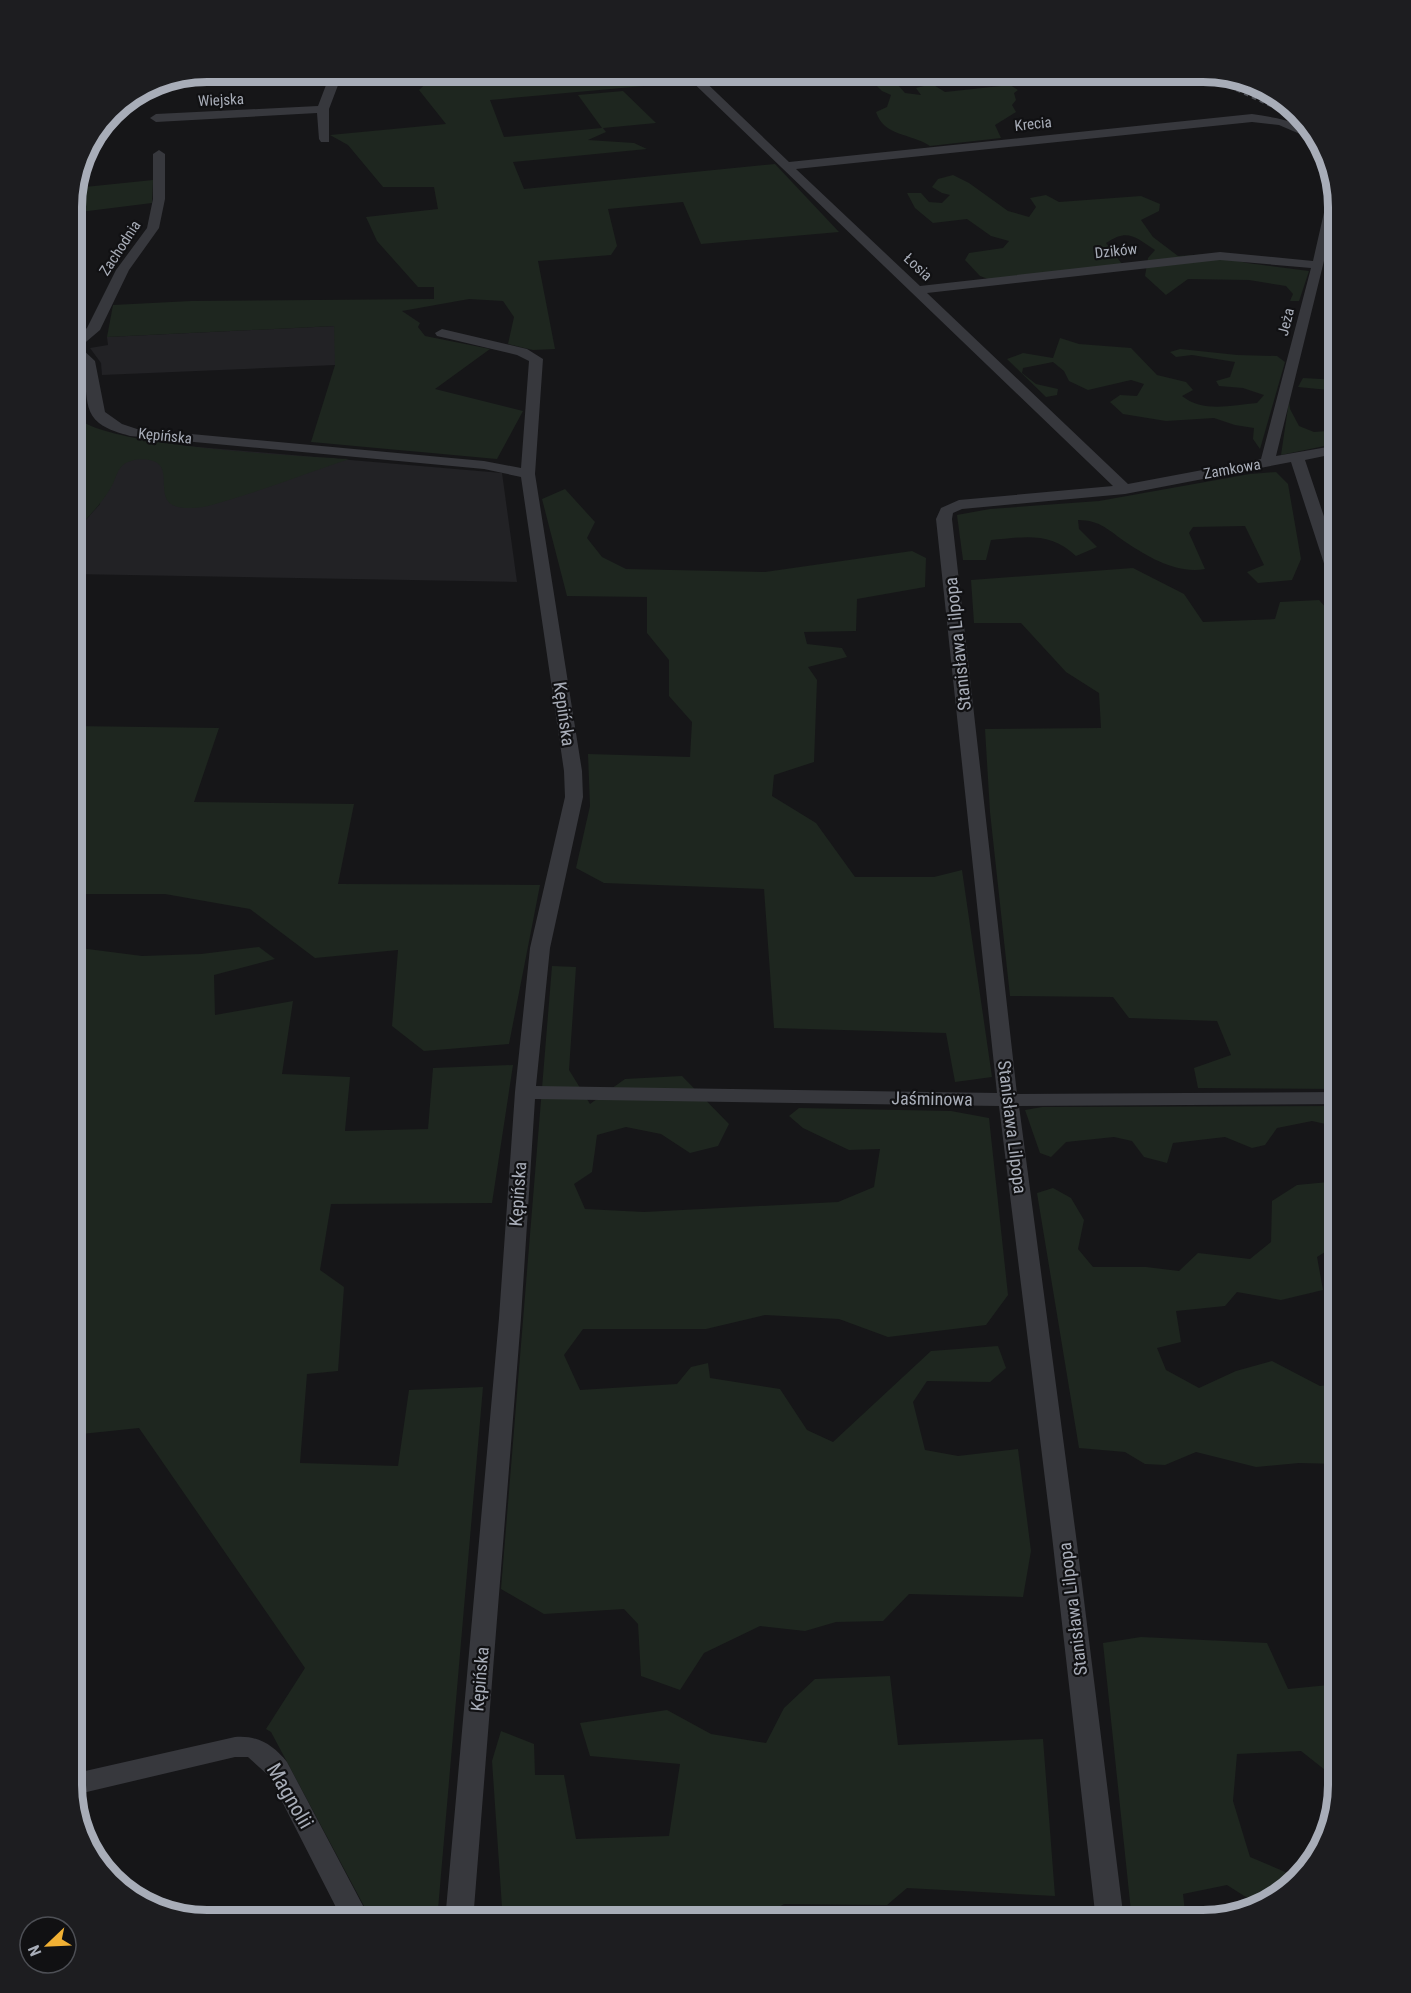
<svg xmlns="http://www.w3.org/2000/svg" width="1411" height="1993" font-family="'Roboto Condensed',sans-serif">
	<rect width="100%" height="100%" fill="#161618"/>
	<!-- built -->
	<g fill="#222225">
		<path d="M335 326V365L102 375 101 363 90 348 108 345 107 337Z"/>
		<path d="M81 437 502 473 517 582 72 574V535L100 504Z"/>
	</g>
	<!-- green -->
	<g fill="#1e261f">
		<path d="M438 72H677L688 82 490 100 504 137 602 128 578 95 623 91 656 123 603 128 606 132 588 140 634 143 647 149 513 162 524 189 775 164 839 232 701 244 683 202 608 209 617 246 611 255 538 261 555 349 533 350 508 344 514 317 503 301 469 299 402 311 420 323 418 327 425 336 490 349 435 389 523 411 497 459 311 442 335 365 334 326 107 337 113 305 191 301 434 299V287H418L377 241 366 217 438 209 434 187H383L348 145 330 135 446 124 419 90Z"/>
		<path d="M876 72H892L890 76 905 93 921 95 916 88 932 84 945 92 1010 85 1018 90 1014 93 1016 100 1012 105 1016 112 995 125 1001 138 930 146C911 133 884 137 876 112L887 107 891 95 882 91 877 86 880 77Z"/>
		<path d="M953 175 969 183 1008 211 1029 217 1036 207 1030 198 1046 195 1059 202 1141 196 1160 204 1159 211 1141 220 1153 237 1178 256 1209 254 1247 263 1309 271 1299 301H1290L1293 294 1286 286 1249 280 1188 279 1166 295 1145 276 1148 258 1155 250C1135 237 1128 228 1106 243L1122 264 991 280 980 276 965 260 969 253 1003 248 1009 241 991 236 967 219 933 223 915 208 907 193H921L929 202 942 203 950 195 942 193 932 187 938 179Z"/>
		<path d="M153 180 152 203 72 213 75 188Z"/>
		<path d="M1060 338 1079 344 1131 348 1157 375 1186 382 1193 390 1182 396C1203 413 1232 405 1257 403L1264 395 1243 388 1219 386 1216 381 1230 377 1235 362 1192 355 1176 357 1170 352 1180 349 1237 355 1277 356 1285 362 1260 449 1253 439 1254 428 1235 425 1214 418 1166 421 1123 414 1110 402 1120 395 1137 396 1144 384 1131 380 1088 390 1069 381 1064 371 1053 362 1023 368 1022 373 1036 384 1058 389 1057 395 1046 397 1007 359 1023 353 1053 358Z"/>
		<path d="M1303 378 1339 380V391L1298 387Z"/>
		<path d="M1289 401 1290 409 1299 426 1314 432 1339 430V443L1281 455Z"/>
		<path d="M72 413C92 447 304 456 349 459 310 472 272 487 232 499 218 503 203 509 188 508 147 508 177 469 153 461 145 458 130 459 123 465 116 471 115 482 110 489 100 506 85 520 72 535Z"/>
		<path d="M1276 472 1288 484 1301 559 1292 580 1258 583 1247 572 1264 565 1245 526 1193 527 1189 533 1205 569C1177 574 1150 558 1127 543 1109 531 1101 520 1078 520L1079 529 1097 547 1076 556C1050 531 1024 537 991 540L986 560H963L957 515 990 509 1099 501 1250 474Z"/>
		<path d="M565 489 595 522 587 538 602 557 626 569 765 572 912 551 926 558 925 587 857 599 856 631 804 632 807 644 842 648 847 657 808 667 817 680 814 762 774 775 772 796 816 823 855 877H934L962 870 992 1077 955 1082 946 1033 774 1028 764 889 604 883 576 868 590 806 588 754 690 757 692 722 669 696V660L647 633V597L567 596 542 499Z"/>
		<path d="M1133 568 1184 594 1203 622 1275 619 1280 602 1319 600 1339 622V1089L1198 1088 1194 1068 1231 1055 1217 1021 1129 1018 1113 997 1010 996 990 812 985 729 1101 728 1099 693 1066 672 1021 623H974L971 580Z"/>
		<path d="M72 726 219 728 194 802 354 804 338 884 540 885 509 1044 424 1051 392 1026 398 950 315 958 250 909 165 894H72Z"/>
		<path d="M72 947 142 956 201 954 259 947 275 959 214 975 215 1015 293 1001 282 1074 350 1077 345 1131 428 1129 433 1068 513 1065 492 1203 331 1204 320 1270 344 1287 338 1371 307 1374 300 1463 398 1466 409 1390 483 1387 437 1921H372L271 1732 266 1729 305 1668 139 1428 72 1435Z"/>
		<path d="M552 966 576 967 569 1070 590 1104 625 1079 682 1076 729 1124 718 1146 690 1153 661 1134 626 1127 597 1135 592 1172 574 1184 585 1209 644 1212 838 1202 874 1187 880 1149 849 1150 803 1128 789 1116 799 1108 951 1111 989 1118 1008 1295 986 1325 888 1337 839 1319 765 1315 706 1329H583L564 1355 580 1390 677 1384 691 1367 708 1363 710 1378 780 1389 807 1430 833 1442 931 1351 998 1346 1006 1368 990 1382 927 1381 913 1402 925 1450 958 1456 1018 1449 1031 1551 1023 1597 909 1594 883 1621 836 1622 805 1631 760 1626 704 1653 680 1690 641 1676 638 1624 624 1609 544 1614 501 1589Z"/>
		<path d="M1339 1106V1127L1312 1121 1277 1128 1265 1145 1252 1148 1225 1137 1173 1143 1167 1163 1144 1157 1132 1141 1114 1137 1066 1142 1051 1157 1040 1153 1025 1110 1042 1107Z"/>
		<path d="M1339 1181V1243L1317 1257 1323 1290 1281 1300 1237 1292 1225 1306 1176 1311 1181 1342 1157 1348 1166 1370 1199 1388 1236 1371 1272 1361 1320 1386 1339 1384V1464L1299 1463 1256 1467 1196 1452 1165 1465 1145 1464 1125 1452 1079 1448 1037 1193 1053 1188 1071 1198 1084 1220 1078 1249 1093 1267H1146L1179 1271 1198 1253 1250 1259 1271 1242 1272 1201 1297 1185Z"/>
		<path d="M1141 1637 1267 1643 1288 1689 1339 1684V1781L1301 1751 1237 1754 1233 1801 1250 1857 1297 1877 1272 1903 1260 1906 1227 1885 1183 1894 1186 1921H1132L1103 1643Z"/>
		<path d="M890 1676 898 1745 1043 1739 1055 1896 907 1888 887 1905 784 1904 756 1921H557L502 1907 492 1761 501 1731 534 1744 535 1775H564L576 1839 669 1836 680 1764 590 1756 580 1723 667 1710 711 1734 766 1743 784 1708 815 1679Z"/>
	</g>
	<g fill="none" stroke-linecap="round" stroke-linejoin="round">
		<!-- street -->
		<g fill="#37383d" fill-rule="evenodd">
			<path d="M331 72H343L329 109V142H321L319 139 317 113 156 122 150 118 156 114 318 106Z"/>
			<path d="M682 72H695L789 162 1252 114C1277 118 1302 121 1321 139V143L1279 125 1252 122 796 169 920 286 1220 252 1313 261 1330 186 1333 185 1338 204 1276 456 1339 445V453L1305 460 1339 561V590L1331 585 1291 462 1125 494 962 509 953 513 952 519 1017 1094 1339 1092V1104L1019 1106 1076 1536 1124 1921H1096L1052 1536 999 1106 535 1099 521 1318 473 1921H445L499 1318 515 1092 530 948 565 797 564 771 521 477 484 469 130 436C120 433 108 430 99 423 77 405 95 374 72 355V339L87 328 116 270 147 228 153 199V154L159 150 165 154V199L159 228 129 270 100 330 80 347 95 361 105 412 122 424 137 429 484 461 521 468 529 361 517 355 437 336 435 333 442 329 527 349 543 359 535 474 582 771 583 797 550 948 536 1086 997 1093 936 519 941 508 959 500 1113 486ZM1220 260 1311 268 1261 459 1128 484 927 293Z"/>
			<path d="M235 1737C258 1735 273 1745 287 1762L371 1921H343L269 1776 248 1757H235L74 1795 72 1774Z"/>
		</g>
		<!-- rail -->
		<path stroke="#4a4c52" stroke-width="3" stroke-dasharray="4.5 4" stroke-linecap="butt" d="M1198 72 1300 119"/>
	</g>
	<g text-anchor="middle" stroke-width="4.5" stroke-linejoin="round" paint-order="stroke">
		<!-- far-street labels -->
		<g font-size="15" fill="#a8adb8" stroke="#111113">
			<text transform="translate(221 100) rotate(-3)" y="5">Wiejska</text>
			<text transform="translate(1033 124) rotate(-6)" y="5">Krecia</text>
			<text transform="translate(120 248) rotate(-57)" y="5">Zachodnia</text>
			<text transform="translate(1116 251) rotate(-6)" y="5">Dzików</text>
			<text transform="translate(918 267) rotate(43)" y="5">Łosia</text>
			<text transform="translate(1286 322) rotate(-76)" y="5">Jeża</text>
			<text transform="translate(165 436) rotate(6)" y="5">Kępińska</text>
			<text transform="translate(1232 469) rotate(-10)" y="5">Zamkowa</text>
		</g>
		<!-- street labels -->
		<g font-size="18" fill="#a8adb8" stroke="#111113">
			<text transform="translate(958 644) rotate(-96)" y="6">Stanisława Lilpopa</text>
			<text transform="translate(564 714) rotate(82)" y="6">Kępińska</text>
			<text transform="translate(932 1099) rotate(1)" y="6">Jaśminowa</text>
			<text transform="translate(1012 1127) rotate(83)" y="6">Stanisława Lilpopa</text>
			<text transform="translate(518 1194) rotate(-86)" y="6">Kępińska</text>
			<text transform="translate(1073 1609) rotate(-97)" y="6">Stanisława Lilpopa</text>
			<text transform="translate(480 1679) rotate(-85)" y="6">Kępińska</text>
		</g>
		<!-- near-street labels -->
		<g font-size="21" fill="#a8adb8" stroke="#111113">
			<text transform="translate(290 1796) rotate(60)" y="7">Magnolii</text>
		</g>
	</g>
	<!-- crop -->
	<path d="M0 0H1411V1993H0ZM207 82H1203A125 125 0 0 1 1328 207V1785A125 125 0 0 1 1203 1910H207A125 125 0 0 1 82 1785V207A125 125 0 0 1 207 82Z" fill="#1d1d20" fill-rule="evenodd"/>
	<path fill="none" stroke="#a8adb8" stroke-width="8" d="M207 82H1203A125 125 0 0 1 1328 207V1785A125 125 0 0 1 1203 1910H207A125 125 0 0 1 82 1785V207A125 125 0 0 1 207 82Z"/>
	<!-- north arrow -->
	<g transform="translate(48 1945) rotate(247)"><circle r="28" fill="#111113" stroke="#4d4f55" stroke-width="1.5"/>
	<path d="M0-4.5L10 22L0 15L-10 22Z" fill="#f2b134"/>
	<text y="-9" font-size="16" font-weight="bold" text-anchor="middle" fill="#a8adb8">N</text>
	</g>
</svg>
